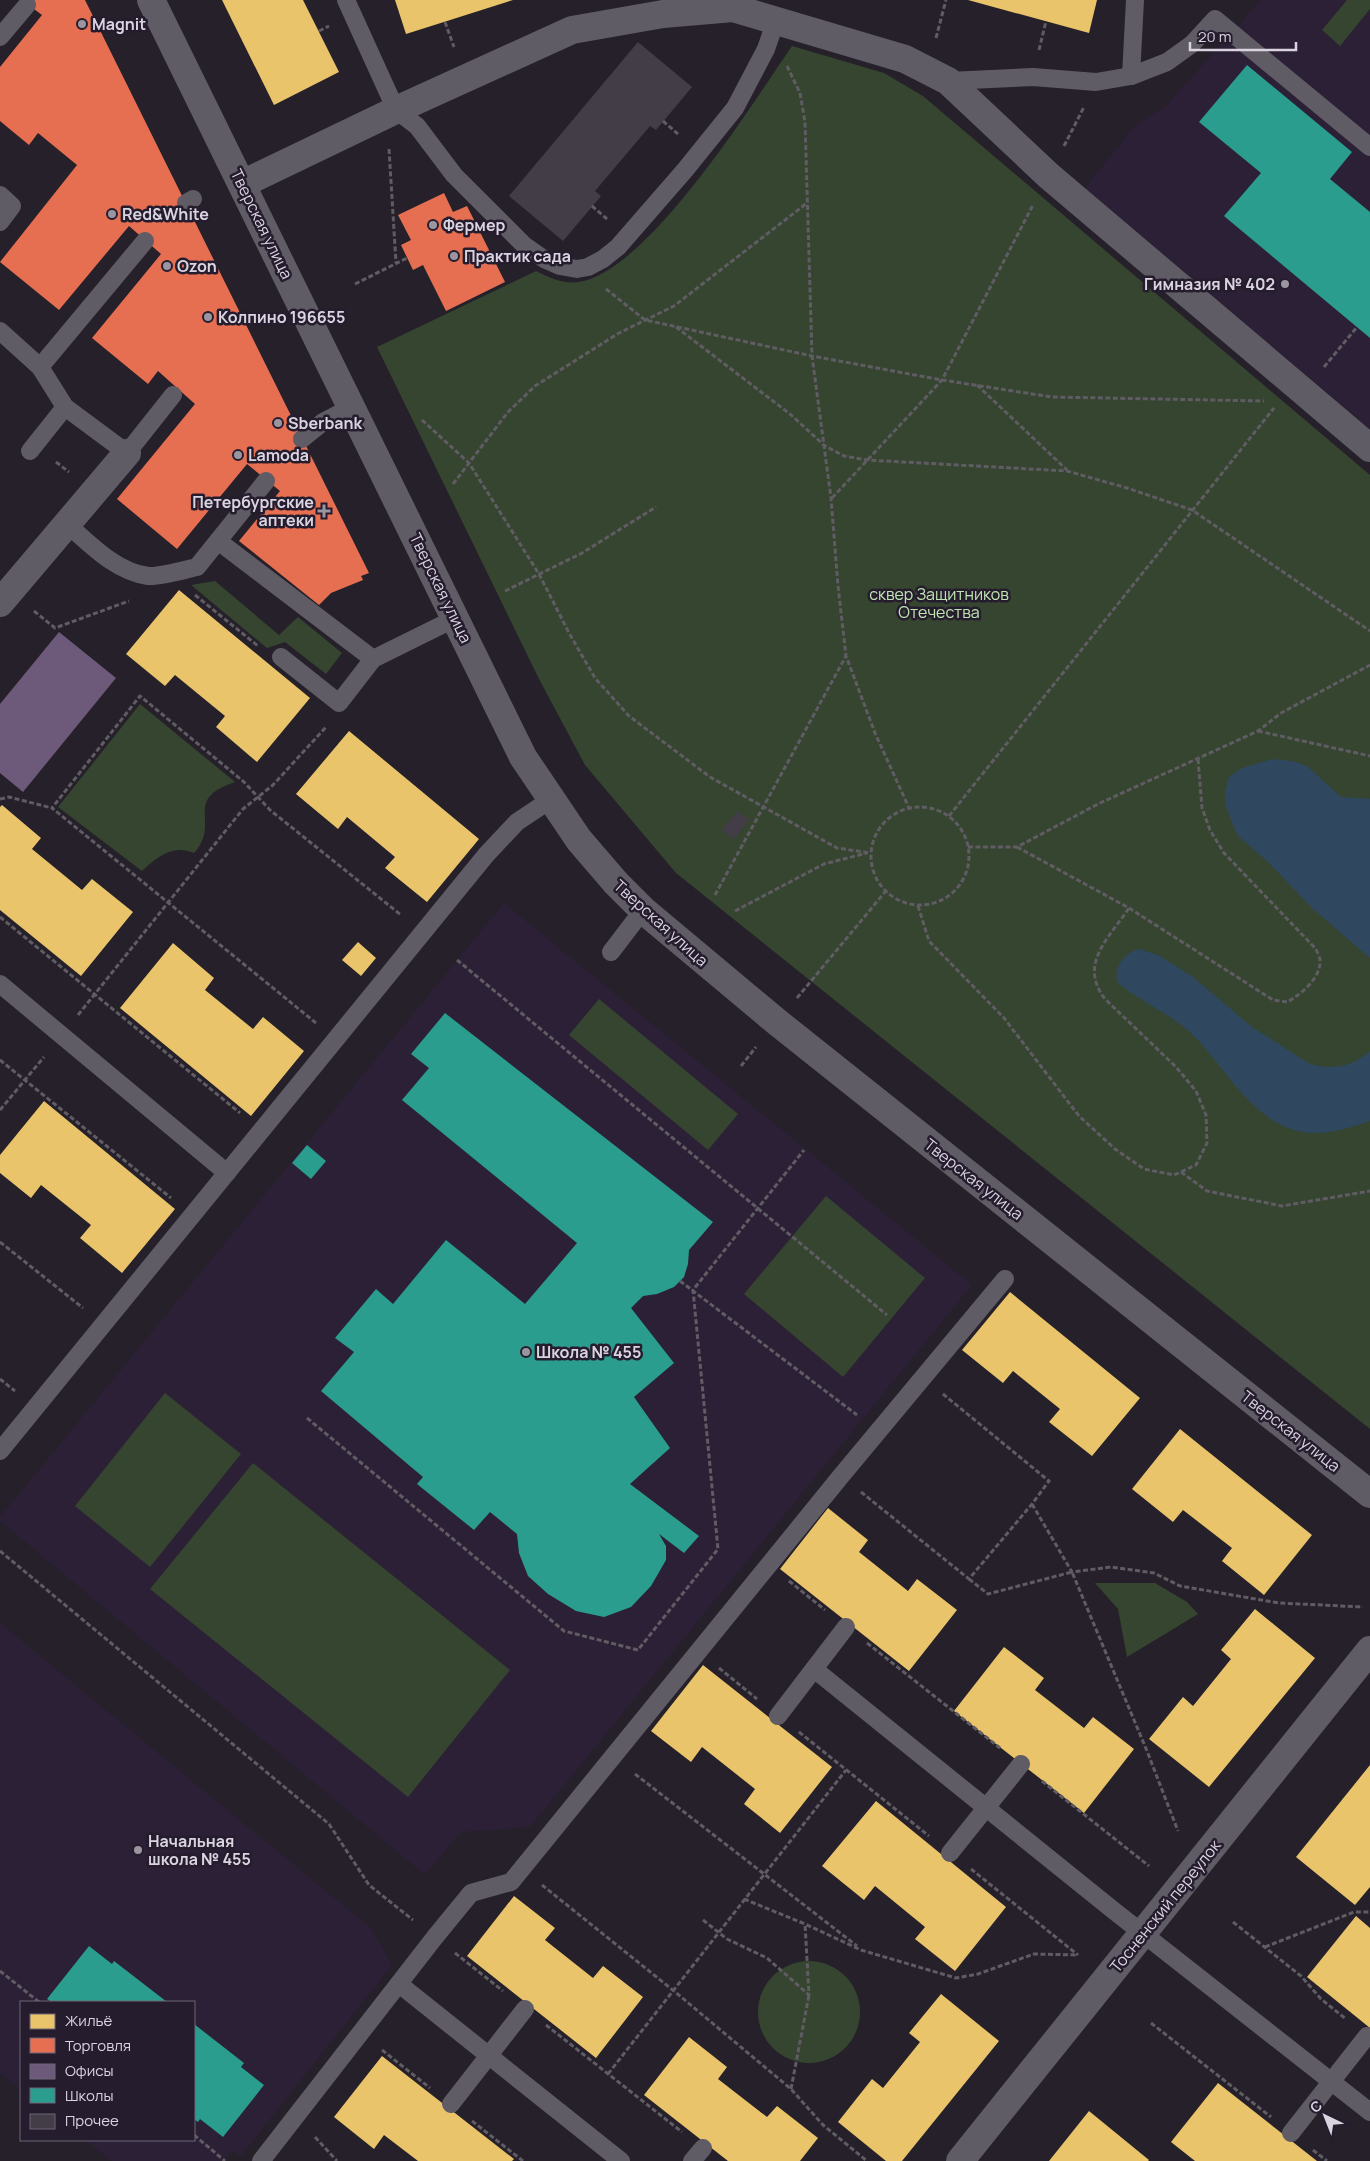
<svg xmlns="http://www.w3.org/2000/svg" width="1370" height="2161" font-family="Manrope,sans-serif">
	<rect width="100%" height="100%" fill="#25202a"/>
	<!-- built -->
	<g fill="#2c2036">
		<path d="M1261 0H1347L1322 30 1340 45 1370 9V429L1085 188 1136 125 1166 106Z"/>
		<path d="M504 903 972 1285 530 1827 461 1832 425 1875 0 1521V1517Z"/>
		<path d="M0 1623 371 1928 392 1965 241 2156 232 2150 223 2161H112L85 2140H194V2002H21V2090L0 2073Z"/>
	</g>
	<!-- green -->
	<g fill="#35452f">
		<path d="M1347 0H1370V9L1340 46 1322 30Z"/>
		<path d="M792 46 884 73 923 96 1370 475V1429L676 873 585 765 539 679 377 347 536 271C550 278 563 284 579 282 648 271 752 104 792 46Z"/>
		<path d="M215 581 279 635 298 617 342 653 326 674 285 642 267 648 191 585Z"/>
		<path d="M140 704 235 782C181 800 222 822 194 853 173 844 157 857 142 871L58 807Z"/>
		<path d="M599 999 738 1114 708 1150 569 1035Z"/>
		<path d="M826 1196 925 1278 843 1377 744 1294Z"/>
		<path d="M165 1393 241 1454 150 1567 75 1506Z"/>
		<path d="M253 1463 510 1670 408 1797 150 1589Z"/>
		<path d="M1095 1583H1155L1187 1602 1198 1614 1127 1657 1118 1609Z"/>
		<circle cx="809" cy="2012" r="51"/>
	</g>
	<!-- water -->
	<g fill="#2f485f">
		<path d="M1273 759 1292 761 1307 766 1341 797 1370 799V958L1312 908 1268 862 1238 836 1234 828 1225 804V791L1229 777 1242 768Z"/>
		<path d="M1140 949 1160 956 1193 977 1252 1027 1310 1064C1333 1070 1353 1067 1370 1051V1121C1357 1125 1343 1130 1329 1132 1262 1141 1234 1078 1196 1038 1174 1015 1142 1003 1118 983 1112 968 1126 951 1140 949Z"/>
	</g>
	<!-- homes -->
	<g fill="#e9c46a">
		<path d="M222 0H303L339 72 274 105Z"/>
		<path d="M395 0H513L406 34Z"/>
		<path d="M968 0H1097L1089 33Z"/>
		<path d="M179 590 310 698 257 762 216 727 225 716 175 675 165 686 126 654Z"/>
		<path d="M349 731 479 839 427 902 385 868 395 857 347 817 338 829 296 794Z"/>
		<path d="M2 805 41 838 32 849 82 890 92 879 133 912 81 976 0 910V807Z"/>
		<path d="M358 942 376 958 361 976 342 960Z"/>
		<path d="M173 943 214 978 205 990 253 1029 263 1017 304 1051 251 1116 120 1008Z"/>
		<path d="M44 1101 175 1209 122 1273 80 1238 91 1225 41 1185 31 1198 0 1173V1155Z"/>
		<path d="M1010 1292 1140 1398 1092 1456 1049 1422 1060 1409 1013 1371 1003 1383 962 1350Z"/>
		<path d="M1180 1429 1312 1535 1264 1595 1222 1561 1232 1548 1183 1510 1173 1522 1132 1489Z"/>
		<path d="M828 1508 868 1540 859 1552 908 1591 917 1579 957 1610 909 1671 780 1569Z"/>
		<path d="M1255 1609 1315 1658 1209 1787 1149 1739 1183 1697 1193 1706 1231 1659 1221 1650Z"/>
		<path d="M1004 1647 1044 1678 1035 1690 1084 1728 1093 1717 1134 1749 1084 1813 954 1711Z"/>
		<path d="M703 1665 832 1767 780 1833 744 1804 755 1789 702 1747 691 1762 651 1731Z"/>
		<path d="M1370 1765V1887L1355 1905 1296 1857Z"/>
		<path d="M876 1801 1006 1907 955 1971 915 1939 925 1927 875 1886 864 1900 822 1866Z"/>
		<path d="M514 1896 555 1928 545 1940 593 1978 603 1966 643 1997 596 2058 467 1956Z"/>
		<path d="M1356 1916 1370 1928V2028L1307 1977Z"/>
		<path d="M941 1994 999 2041 902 2161H886L838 2122 872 2079 883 2088 920 2042 909 2033Z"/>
		<path d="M689 2037 727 2067 718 2079 767 2117 777 2106 818 2138 800 2161H728L644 2095Z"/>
		<path d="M382 2056 514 2159 512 2161H418L384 2135 374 2149 334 2117Z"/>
		<path d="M1218 2083 1317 2161H1195L1171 2142Z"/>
		<path d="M1089 2111 1149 2160 1148 2161H1049Z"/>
	</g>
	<!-- shops -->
	<g fill="#e76f51">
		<path d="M22 0H85L369 573 361 576 363 580 331 593 319 605 239 541 280 491 247 464 177 549 117 499 195 404 158 371 148 384 92 338 161 254 129 226 59 310 0 262 77 165 38 133 29 145 0 121V67L42 15Z"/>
		<path d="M444 193 453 212 467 206 505 282 446 311 423 265 413 270 401 245 411 240 398 215Z"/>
	</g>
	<!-- offices -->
	<path fill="#6d597a" d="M59 632 116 678 23 792 0 773V704Z"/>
	<!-- schools -->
	<g fill="#2a9d8f">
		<path d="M1247 65 1352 152 1330 179 1370 212V338L1224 216 1261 173 1199 122Z"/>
		<path d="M445 1013 713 1222 689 1250 688 1264 684 1277 674 1287 657 1294 643 1296 631 1308 674 1363 634 1397 670 1448 630 1484 699 1536 684 1553 659 1534 666 1546V1560L651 1586 631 1607 604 1617 576 1611 548 1594 528 1576 519 1553 517 1534 490 1512 474 1530 417 1484 423 1477 321 1391 354 1352 335 1338 376 1289 393 1304 446 1240 525 1304 577 1243 402 1100 429 1068 411 1054Z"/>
		<path d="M307 1145 326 1161 311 1179 292 1163Z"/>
		<path d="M89 1946 112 1964 114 1961 167 2002H52L47 1999Z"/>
		<path d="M194 2024 244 2063 241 2067 264 2085 223 2137 200 2119 198 2122 194 2119Z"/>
	</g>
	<!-- building -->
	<g fill="#423d47">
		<path d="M638 42 692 87 656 130 650 126 595 191 601 196 563 241 509 196Z"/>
		<path d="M737 811 749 820 734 839 722 830Z"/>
	</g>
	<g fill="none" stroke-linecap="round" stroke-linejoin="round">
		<!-- path -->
		<g stroke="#605c64" stroke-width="3" stroke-dasharray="5 2.5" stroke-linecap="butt">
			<path d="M445 22 454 47"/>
			<path d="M319 31 329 26"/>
			<path d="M936 38 946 0"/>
			<path d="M1039 50 1046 21"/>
			<path d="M787 66 800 93 805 122 812 356 831 498 838 586 846 656 875 733 909 808"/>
			<path d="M663 121 678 134"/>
			<path d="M1064 146 1084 107"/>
			<path d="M389 149 396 263"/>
			<path d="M592 206 607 219"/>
			<path d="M355 284 407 258"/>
			<path d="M606 289 645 320 812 356 942 380 1052 397 1264 401"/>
			<path d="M676 327 790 414 825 446 844 456 867 460 1067 471 1127 488 1192 510 1370 631"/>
			<path d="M1324 367 1357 327"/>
			<path d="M977 385 1067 470"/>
			<path d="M422 420 469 463 539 574 569 633 595 678 629 716 710 777 837 848 870 853"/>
			<path d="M56 462 69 472"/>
			<path d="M453 484 508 412 535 386 619 333 674 306 807 203"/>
			<path d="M832 498 942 380 1033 205"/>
			<path d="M505 591 582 553 656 507"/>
			<path d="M195 595 258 646"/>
			<path d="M34 611 55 628 129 601"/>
			<path d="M1258 731 1370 756"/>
			<path d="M0 799 9 797 52 808"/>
			<circle cx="920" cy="856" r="49"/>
			<path d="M949 816 1274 408"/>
			<path d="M968 847H1017L1098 804 1258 731 1281 713 1370 665"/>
			<path d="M1017 847 1129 908 1273 1000 1287 1002C1300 995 1322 978 1320 959 1319 956 1317 951 1315 948L1224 853 1210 830 1202 808 1198 759"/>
			<path d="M715 895 846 656"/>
			<path d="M918 906 929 941 1004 1018 1079 1116 1115 1149 1144 1169 1174 1175 1196 1165 1207 1143 1206 1115 1196 1091 1176 1067 1105 999C1078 964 1109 938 1129 908"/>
			<path d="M735 911 824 864 867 853"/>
			<path d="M0 917 240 1113"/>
			<path d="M457 960 887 1315"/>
			<path d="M797 998 885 892"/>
			<path d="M78 1015 243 809 273 785 326 727"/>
			<path d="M316 1023 52 808 140 696 244 782 270 810 401 915"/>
			<path d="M0 1060 171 1198"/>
			<path d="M741 1066 756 1047"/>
			<path d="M0 1110 44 1057"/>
			<path d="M1181 1172 1207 1191 1282 1206 1370 1191"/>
			<path d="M0 1242 83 1308"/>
			<path d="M680 1281 857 1415"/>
			<path d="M0 1379 15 1391"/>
			<path d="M307 1418 564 1631 638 1650 718 1549 693 1290 804 1150"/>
			<path d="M861 1492 969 1579 1032 1504 1049 1481 943 1394"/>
			<path d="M1032 1504 1072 1572 1111 1567 1154 1573 1180 1586 1279 1603 1363 1607"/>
			<path d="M0 1551 329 1824 369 1885 413 1920"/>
			<path d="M969 1579 988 1594 1072 1572 1147 1751 1178 1831"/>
			<path d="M789 1581 825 1610"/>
			<path d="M867 1643 1000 1748"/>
			<path d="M719 1668 757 1699"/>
			<path d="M799 1732 929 1836"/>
			<path d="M635 1774 857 1946"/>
			<path d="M1042 1781 1149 1866"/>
			<path d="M971 1869 1078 1955"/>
			<path d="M542 1885 674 1991 791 2089 823 2125 867 2161"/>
			<path d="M744 1899 805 1924 861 1950 956 1978 978 1974 1034 1954 1078 1955"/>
			<path d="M703 1920 727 1939 767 1958 809 1995 805 1924"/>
			<path d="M1233 1922 1301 1976 1321 1999 1346 2019"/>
			<path d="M1265 1947 1354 1912H1370"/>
			<path d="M455 1953 503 1991"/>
			<path d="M0 1971 39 2002"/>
			<path d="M1151 2023 1271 2117"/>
			<path d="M546 2025 682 2132"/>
			<path d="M382 2050 430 2088"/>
			<path d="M608 2074 846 1770"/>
			<path d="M791 2089 809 1995"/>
			<path d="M472 2121 523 2161"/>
			<path d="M194 2135 225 2161"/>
			<path d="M315 2137 337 2161"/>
			<path d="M1313 2150 1327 2161"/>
		</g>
		<!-- service -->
		<g stroke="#605c65" stroke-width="18">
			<path d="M346 0 396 110 417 126 454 175 524 245 544 259 560 266 577 269 588 267 603 259 618 247 685 170 735 108 766 49 776 20"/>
			<path d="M0 37 27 5"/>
			<path d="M1131 76 1135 0"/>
			<path d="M948 81 1033 77 1096 82 1131 76 1167 62 1192 44 1215 19 1370 147"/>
			<path d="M0 195 12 206 0 222"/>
			<path d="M186 203 193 199"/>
			<path d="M0 331 40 367 65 407 127 453 173 395"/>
			<path d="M40 367 145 241"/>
			<path d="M302 439 323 422 352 407"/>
			<path d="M30 451 65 407"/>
			<path d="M67 524C90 544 116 572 148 576 161 577 184 570 197 567L266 481"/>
			<path d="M218 541 373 659 456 618"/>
			<path d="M281 657 339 703 373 659"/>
			<path d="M611 952 643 910"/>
			<path d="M0 984 227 1173"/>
			<path d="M0 1451 486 855 517 822 550 800"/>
			<path d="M814 1669 1113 1910 1370 2112"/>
			<path d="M778 1716 846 1627"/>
			<path d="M950 1853 1021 1764"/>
			<path d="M399 1984 621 2161"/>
			<path d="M451 2104 525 2009"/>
			<path d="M1291 2133 1367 2036"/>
			<path d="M261 2161 435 1937 471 1893 511 1882 841 1476 1005 1279"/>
			<path d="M692 2161 703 2148"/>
		</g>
		<!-- minor -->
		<g stroke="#605c65" stroke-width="28">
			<path d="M242 184 396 110 572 30 663 14 733 8 905 59 948 81 1049 176 1370 448"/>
			<path d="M0 603 127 453"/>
			<path d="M960 2161 1370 1650"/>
		</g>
		<!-- tertiary -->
		<path stroke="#605c65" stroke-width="28" d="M151 0 523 757 579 840 616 883 643 910 777 1022 1370 1494"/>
	</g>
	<!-- markers -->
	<g fill="#9b95a1" stroke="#251c2e" stroke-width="2">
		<circle cx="82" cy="24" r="5"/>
		<circle cx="112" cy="214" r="5"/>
		<circle cx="433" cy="225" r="5"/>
		<circle cx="454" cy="256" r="5"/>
		<circle cx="167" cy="266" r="5"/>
		<circle cx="1285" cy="284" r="5"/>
		<circle cx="208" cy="317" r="5"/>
		<circle cx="278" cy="423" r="5"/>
		<circle cx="238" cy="455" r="5"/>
		<path d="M321.5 503.5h5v5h5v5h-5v5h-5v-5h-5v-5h5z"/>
		<circle cx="526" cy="1352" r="5"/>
		<circle cx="138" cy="1850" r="5"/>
	</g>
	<g text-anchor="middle" stroke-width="5" stroke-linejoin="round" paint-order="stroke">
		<!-- poi labels -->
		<g font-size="16" font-weight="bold" fill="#dad4e1" stroke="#251c2e" text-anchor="start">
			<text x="92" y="30">Magnit</text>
			<text x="122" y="220">Red&amp;White</text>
			<text x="443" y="231">Фермер</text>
			<text x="464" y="262">Практик сада</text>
			<text x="177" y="272">Ozon</text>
			<text x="1275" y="290" text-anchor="end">Гимназия № 402</text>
			<text x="218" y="323">Колпино 196655</text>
			<text x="288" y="429">Sberbank</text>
			<text x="248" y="461">Lamoda</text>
			<text x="314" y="508" text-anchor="end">Петербургские<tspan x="314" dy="18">аптеки</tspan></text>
			<text x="536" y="1358">Школа № 455</text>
			<text x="148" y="1847">Начальная<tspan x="148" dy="18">школа № 455</tspan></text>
		</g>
		<!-- street labels -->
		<g font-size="16" fill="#dad4e1" stroke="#251c2e">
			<text transform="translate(262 224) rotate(64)" y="6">Тверская улица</text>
			<text transform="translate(441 588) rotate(64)" y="6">Тверская улица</text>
			<text transform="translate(661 923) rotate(42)" y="6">Тверская улица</text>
			<text transform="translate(974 1179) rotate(38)" y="6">Тверская улица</text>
			<text transform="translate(1291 1431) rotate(38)" y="6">Тверская улица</text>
			<text transform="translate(1165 1906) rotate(-51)" y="6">Тосненский переулок</text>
		</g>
		<!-- park labels -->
		<g font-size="16" fill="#bfe5af" stroke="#251c2e">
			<text x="939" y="600">сквер Защитников<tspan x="939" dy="18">Отечества</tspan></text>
		</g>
	</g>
	<!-- legend -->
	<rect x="20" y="2001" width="175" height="140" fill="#251c2e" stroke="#6d6676"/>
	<rect x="30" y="2014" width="25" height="15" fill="#e9c46a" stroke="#6d6676"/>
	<text x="65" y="2026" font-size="15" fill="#dad4e1">Жильё</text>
	<rect x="30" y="2038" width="25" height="15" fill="#e76f51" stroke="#6d6676"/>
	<text x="65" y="2051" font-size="15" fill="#dad4e1">Торговля</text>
	<rect x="30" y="2064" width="25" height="15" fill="#6d597a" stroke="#6d6676"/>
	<text x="65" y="2076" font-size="15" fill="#dad4e1">Офисы</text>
	<rect x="30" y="2088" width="25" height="15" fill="#2a9d8f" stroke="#6d6676"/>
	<text x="65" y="2101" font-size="15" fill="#dad4e1">Школы</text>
	<rect x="30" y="2114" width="25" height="15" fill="#423d47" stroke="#6d6676"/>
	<text x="65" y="2126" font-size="15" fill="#dad4e1">Прочее</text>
	<!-- north arrow -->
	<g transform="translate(1325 2116) rotate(317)" stroke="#251c2e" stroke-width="4" paint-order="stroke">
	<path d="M0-4L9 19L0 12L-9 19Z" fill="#dad4e1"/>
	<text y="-8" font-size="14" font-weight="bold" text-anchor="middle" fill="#dad4e1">С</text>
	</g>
	<!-- scale -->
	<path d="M1190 42v8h106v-8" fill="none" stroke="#dad4e1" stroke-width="2.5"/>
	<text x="1198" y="42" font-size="15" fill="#dad4e1" stroke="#251c2e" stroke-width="4" paint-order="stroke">20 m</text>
</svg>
